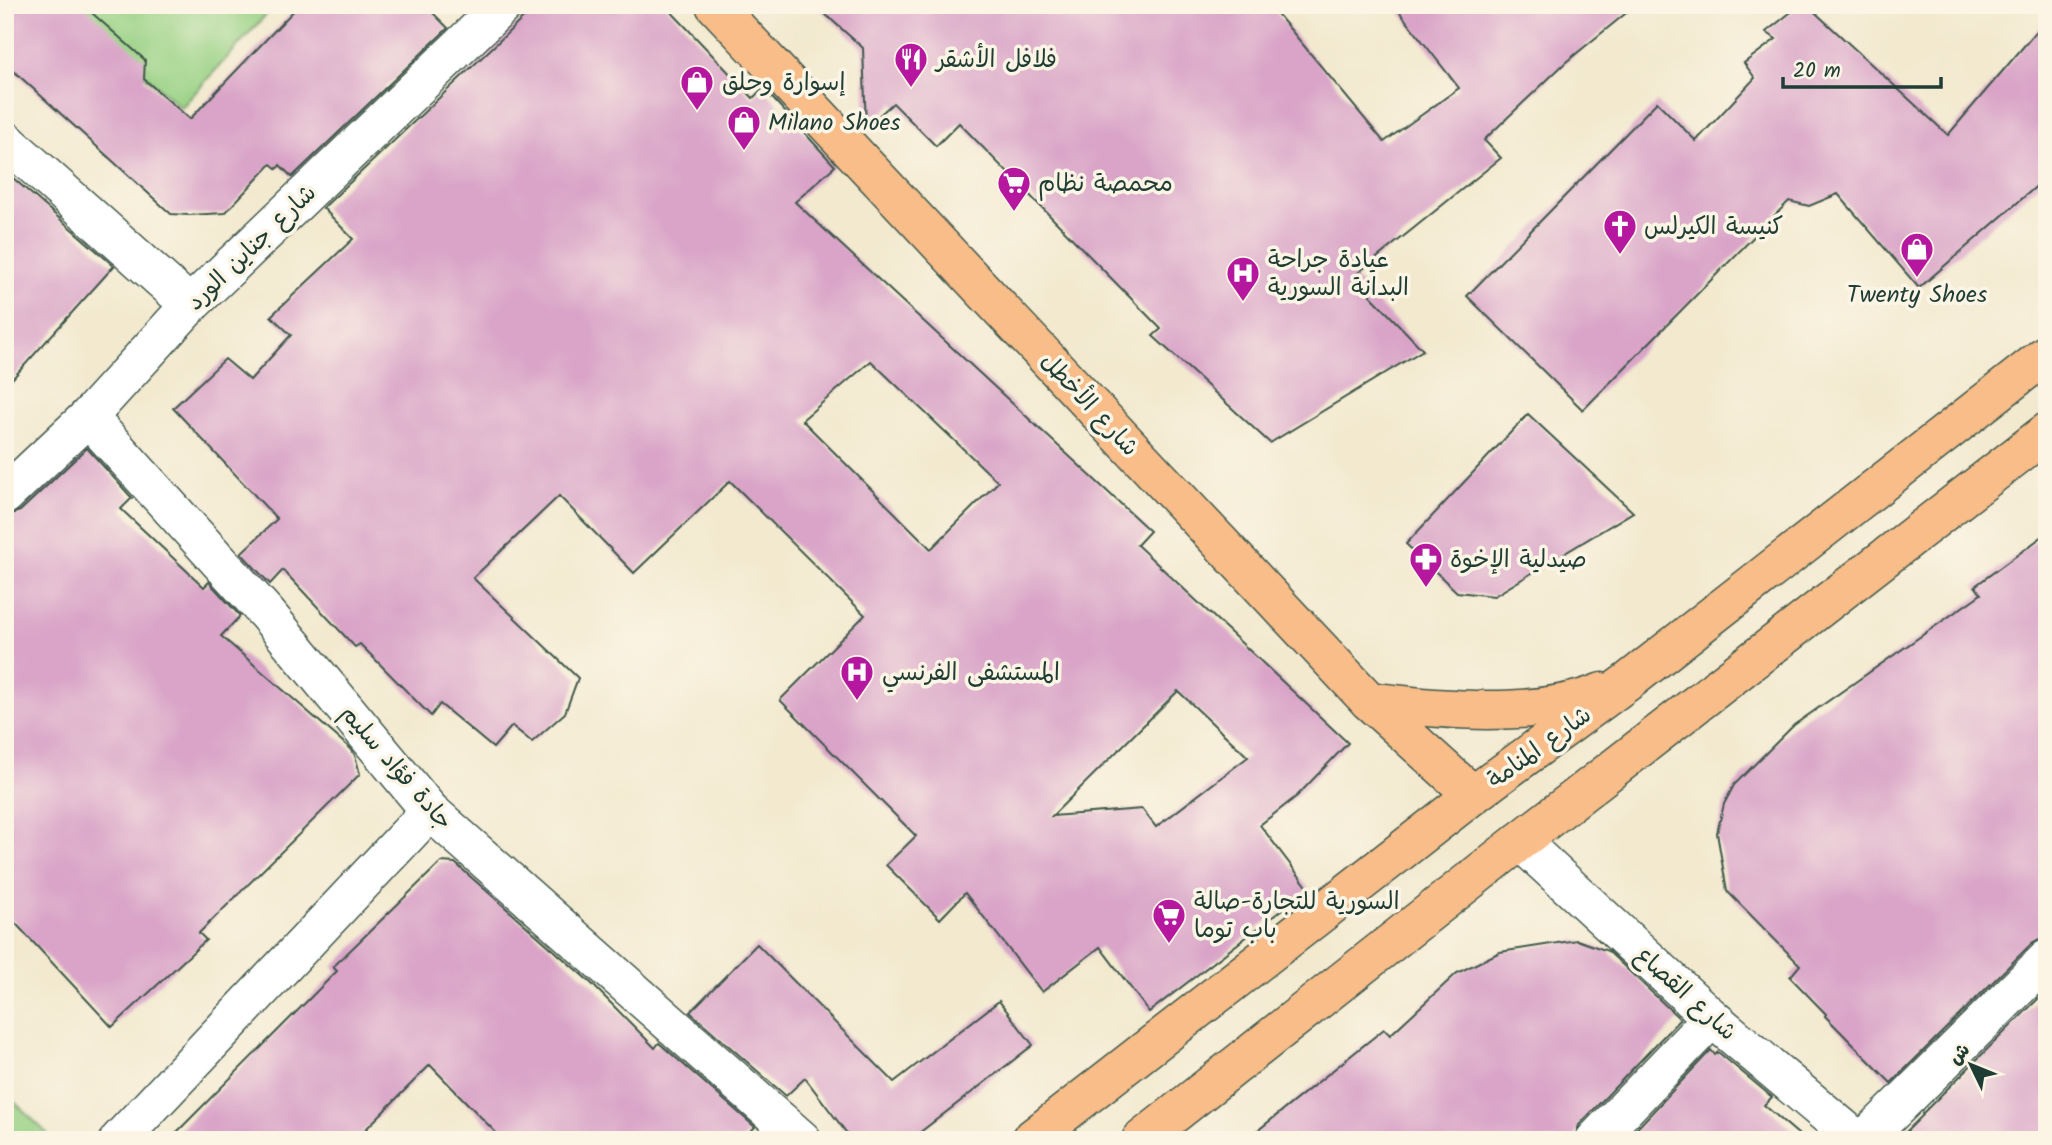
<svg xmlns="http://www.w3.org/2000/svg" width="2052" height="1145" font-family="Kalam,'Playpen Sans Arabic',sans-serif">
	<rect width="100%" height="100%" fill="#fcf5e5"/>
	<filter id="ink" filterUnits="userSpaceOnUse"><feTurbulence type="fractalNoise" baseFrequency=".0143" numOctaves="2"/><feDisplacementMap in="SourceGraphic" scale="14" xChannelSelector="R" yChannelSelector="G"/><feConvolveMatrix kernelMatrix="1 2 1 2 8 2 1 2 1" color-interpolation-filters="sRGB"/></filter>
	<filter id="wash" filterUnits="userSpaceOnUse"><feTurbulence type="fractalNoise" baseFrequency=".00686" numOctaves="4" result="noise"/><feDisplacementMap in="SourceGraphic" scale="28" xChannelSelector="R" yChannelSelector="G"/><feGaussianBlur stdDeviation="1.57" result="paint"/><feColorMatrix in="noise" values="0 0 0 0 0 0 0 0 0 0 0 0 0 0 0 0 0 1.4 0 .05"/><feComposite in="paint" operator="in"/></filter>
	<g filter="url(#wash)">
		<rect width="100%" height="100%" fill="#f2e9cf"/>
		<!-- green -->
		<g fill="#98d184" stroke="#5c875c" stroke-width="2">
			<path d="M85 5H275L181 108 77 14Z"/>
			<path d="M5 1093 54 1140H5Z"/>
		</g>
		<g id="blocks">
			<!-- building -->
			<g fill="#d9a4c8" fill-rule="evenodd">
				<path d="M5 5H83L145 60 144 79 190 119 299 5H425L448 28 292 177 280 165 277 169 271 164 225 213 189 215 171 214 5 63Z"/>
				<path d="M537 5H665L753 98 763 88 835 166 795 202 1150 531 1137 545 1348 743 1297 796 1260 825 1309 889 1149 1012 1100 947 1042 992 965 893 940 919 886 865 916 836 780 700 865 615 730 481 634 573 559 496 473 578 578 678 565 713 532 742 512 726 493 748 440 704 431 716 360 644 355 647 283 570 270 584 241 553 277 519 173 408 225 359 250 380 291 335 271 316 353 239 323 208ZM871 361 998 482 931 549 802 420ZM1178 691 1248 757 1156 827 1142 809 1052 816Z"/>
				<path d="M815 5H1270L1384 142 1459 88 1394 5H1636L1566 62 1484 140 1501 158 1353 277 1423 350 1270 443 1153 336 1161 329 959 123 936 146 893 103 866 127 863 48Z"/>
				<path d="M1800 5H1807L1948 135 2047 19V177L1919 288 1838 194 1809 206 1789 201 1583 410 1467 296 1657 102 1696 141 1755 78 1744 63 1776 39 1766 32Z"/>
				<path d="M5 171 114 266 5 387Z"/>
				<path d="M1528 414 1633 512 1494 596 1457 592 1406 544Z"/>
				<path d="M87 448 132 498 121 509 204 587 209 582 240 616 221 636 351 749 355 755 360 774 199 933 206 940 112 1027 5 912V516L20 511Z"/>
				<path d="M2047 533V938H2041L2032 943 1891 1083 1825 1016 1826 1014 1790 977 1800 965 1727 891 1717 833 1724 804 1734 785 1794 725 1981 594 1975 586Z"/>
				<path d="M441 862 455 863 591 983 655 1048 659 1043 755 1127 742 1140H503L430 1065 355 1140H169L337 971 333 967Z"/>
				<path d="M1577 940 1608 951 1680 1019 1579 1125 1574 1140H1246L1384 1029 1390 1035 1457 973 1500 952Z"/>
				<path d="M757 944 894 1082 999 1001 1033 1045 910 1140H852L805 1078 786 1096 690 1012Z"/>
				<path d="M2047 990V1140H1898L1923 1115 1922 1114Z"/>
				<path d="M1711 1050 1715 1055 1718 1052 1772 1097 1764 1105 1805 1140H1626Z"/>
			</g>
		</g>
	</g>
	<g filter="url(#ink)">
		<use href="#blocks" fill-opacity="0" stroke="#3f574b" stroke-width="2"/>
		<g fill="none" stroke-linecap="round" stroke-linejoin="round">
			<defs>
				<g id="minor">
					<path d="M5 140 190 305"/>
					<path d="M88 417 267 614 430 811 802 1140"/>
					<path d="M5 495 88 417 190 305 503 5"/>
					<path d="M1520 841 1712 1018 1857 1140"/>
					<path d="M119 1140 430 811"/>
					<path d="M1595 1140 1712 1018"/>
					<path d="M1864 1140 2047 959"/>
				</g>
				<g id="major">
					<path d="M715 5 1369 701 1473 795"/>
					<path d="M1369 701C1440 710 1536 719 1602 692"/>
					<path d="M1030 1140 1473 795 1630 680 2047 354"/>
					<path d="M1141 1140 1520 841 2047 432"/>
				</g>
			</defs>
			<!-- minor casing -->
			<use href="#minor" stroke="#3f574b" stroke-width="41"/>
			<!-- major casing -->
			<use href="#major" stroke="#3f574b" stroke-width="41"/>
			<!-- minor -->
			<use href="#minor" stroke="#fff" stroke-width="38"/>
			<!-- major -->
			<use href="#major" stroke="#f8bd89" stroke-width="38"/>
		</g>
	</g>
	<!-- icons -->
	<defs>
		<symbol id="restaurant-pin" viewBox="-11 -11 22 30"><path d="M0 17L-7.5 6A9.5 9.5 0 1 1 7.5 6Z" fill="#b5179e" stroke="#fcf5e5"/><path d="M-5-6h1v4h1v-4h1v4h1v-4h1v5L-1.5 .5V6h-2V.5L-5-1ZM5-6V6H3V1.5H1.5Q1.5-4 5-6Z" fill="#fff"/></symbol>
		<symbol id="shop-pin" viewBox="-11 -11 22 30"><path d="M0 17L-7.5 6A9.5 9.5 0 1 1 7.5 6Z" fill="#b5179e" stroke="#fcf5e5"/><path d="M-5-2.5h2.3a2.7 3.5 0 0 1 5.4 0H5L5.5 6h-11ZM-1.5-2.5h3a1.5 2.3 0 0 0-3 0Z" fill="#fff"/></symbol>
		<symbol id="supermarket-pin" viewBox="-11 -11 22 30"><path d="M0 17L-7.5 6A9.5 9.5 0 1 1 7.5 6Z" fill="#b5179e" stroke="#fcf5e5"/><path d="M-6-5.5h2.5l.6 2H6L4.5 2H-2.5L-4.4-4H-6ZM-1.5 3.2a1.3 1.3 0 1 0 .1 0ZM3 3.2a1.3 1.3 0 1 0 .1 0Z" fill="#fff"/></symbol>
		<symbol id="church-pin" viewBox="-11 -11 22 30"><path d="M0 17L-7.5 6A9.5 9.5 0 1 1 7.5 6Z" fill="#b5179e" stroke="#fcf5e5"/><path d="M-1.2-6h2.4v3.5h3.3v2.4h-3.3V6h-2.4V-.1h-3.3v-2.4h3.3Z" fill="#fff"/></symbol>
		<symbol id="hospital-pin" viewBox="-11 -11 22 30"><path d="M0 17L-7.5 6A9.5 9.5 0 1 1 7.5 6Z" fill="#b5179e" stroke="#fcf5e5"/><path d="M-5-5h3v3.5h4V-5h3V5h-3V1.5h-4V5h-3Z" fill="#fff"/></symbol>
		<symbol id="pharmacy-pin" viewBox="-11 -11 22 30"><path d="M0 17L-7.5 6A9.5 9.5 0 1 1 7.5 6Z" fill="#b5179e" stroke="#fcf5e5"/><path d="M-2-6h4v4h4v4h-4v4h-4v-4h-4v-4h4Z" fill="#fff"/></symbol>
	</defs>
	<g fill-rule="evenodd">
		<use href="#restaurant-pin" x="892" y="40" width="38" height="52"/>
		<use href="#shop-pin" x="678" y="63" width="38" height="52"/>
		<use href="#shop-pin" x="725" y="103" width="38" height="52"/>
		<use href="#supermarket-pin" x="995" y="164" width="38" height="52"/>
		<use href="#church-pin" x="1601" y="207" width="38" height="52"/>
		<use href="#shop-pin" x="1898" y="230" width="38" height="52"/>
		<use href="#hospital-pin" x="1224" y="254" width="38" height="52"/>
		<use href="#pharmacy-pin" x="1407" y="540" width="38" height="52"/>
		<use href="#hospital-pin" x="838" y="653" width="38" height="52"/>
		<use href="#supermarket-pin" x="1150" y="896" width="38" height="52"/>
	</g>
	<g text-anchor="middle" stroke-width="7" stroke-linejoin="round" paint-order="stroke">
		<!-- poi labels -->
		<g font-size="24" fill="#1f3d34" stroke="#fcf5e5" text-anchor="start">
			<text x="936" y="67">فلافل الأشقر</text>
			<text x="722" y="90">إسوارة وحلق</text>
			<text x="768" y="130">Milano Shoes</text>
			<text x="1038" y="191">محمصة نظام</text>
			<text x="1644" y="234">كنيسة الكيرلس</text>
			<text x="1268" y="267">عيادة جراحة<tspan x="1268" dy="28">البدانة السورية</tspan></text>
			<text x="1917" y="302" text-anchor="middle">Twenty Shoes</text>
			<text x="1450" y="567">صيدلية الإخوة</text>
			<text x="882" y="680">المستشفى الفرنسي</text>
			<text x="1194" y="909">السورية للتجارة-صالة<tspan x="1194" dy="28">باب توما</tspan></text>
		</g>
		<!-- street labels -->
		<g font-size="24" fill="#1f3d34" stroke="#fcf5e5">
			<text transform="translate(251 247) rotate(-44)" y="8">شارع جناين الورد</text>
			<text transform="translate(1090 404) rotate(47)" y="8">شارع الأخطل</text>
			<text transform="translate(1539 747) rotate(-36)" y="8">شارع المنامة</text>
			<text transform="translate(397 767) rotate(49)" y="8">جادة فؤاد سليم</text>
			<text transform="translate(1686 993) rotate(42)" y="8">شارع القصاع</text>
		</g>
	</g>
	<!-- margin -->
	<rect width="2052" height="1145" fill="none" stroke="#fcf5e5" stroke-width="28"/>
	<!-- north arrow -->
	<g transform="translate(1971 1065) rotate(313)" stroke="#fcf5e5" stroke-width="5" paint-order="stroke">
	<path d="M0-5L12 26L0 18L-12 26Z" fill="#1f3d34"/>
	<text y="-10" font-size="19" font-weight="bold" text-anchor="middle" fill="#1f3d34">ش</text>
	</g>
	<!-- scale -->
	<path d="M1783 77v10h158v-10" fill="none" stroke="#1f3d34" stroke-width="3.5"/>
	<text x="1793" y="77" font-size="21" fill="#1f3d34" stroke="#fcf5e5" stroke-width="5" paint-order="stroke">20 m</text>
</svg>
